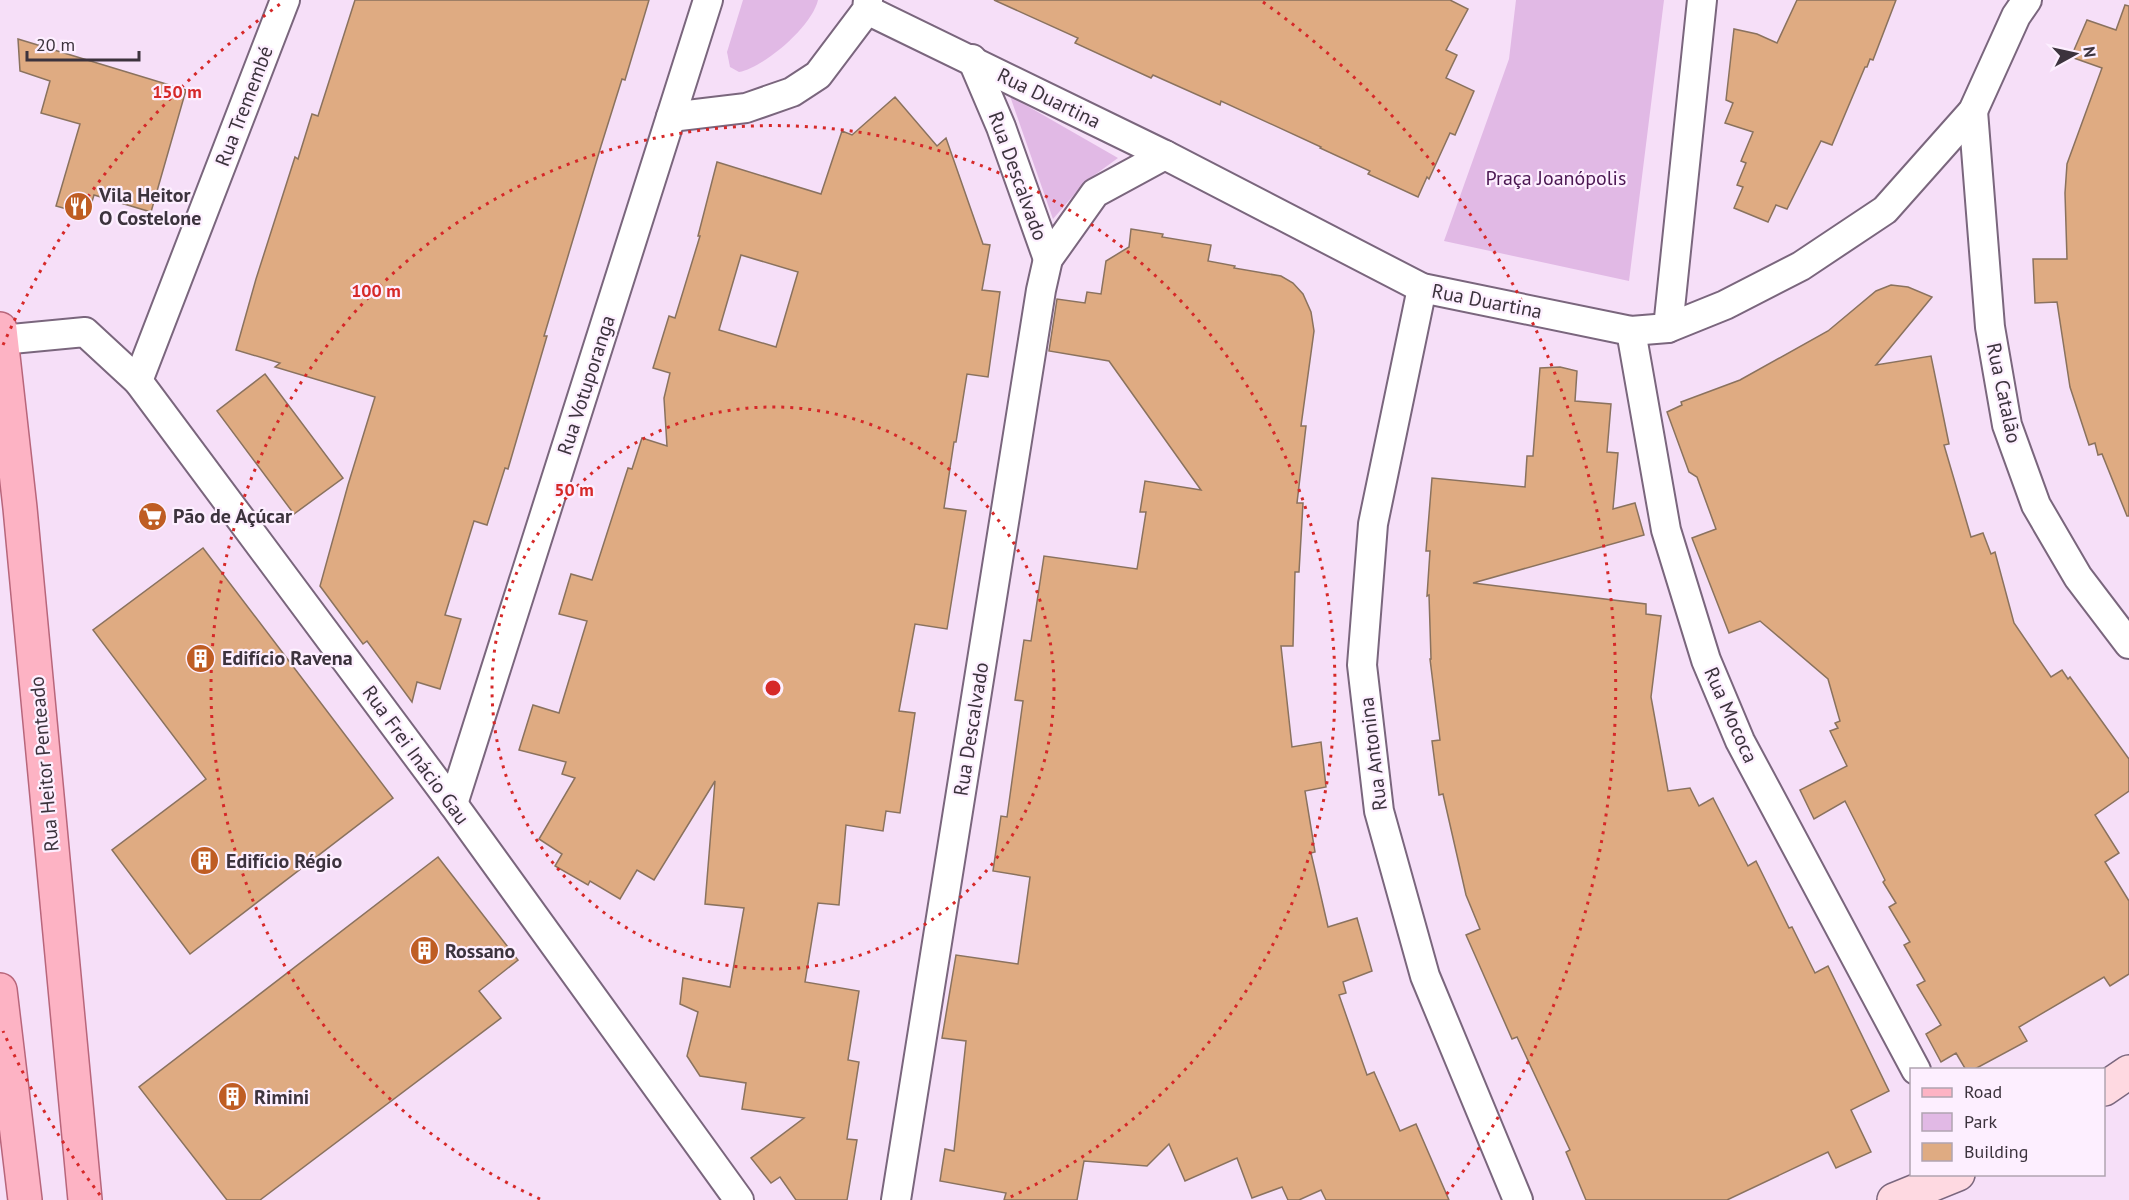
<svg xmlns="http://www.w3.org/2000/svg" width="2129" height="1200" font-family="'PT Sans',sans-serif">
	<rect width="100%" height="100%" fill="#f6dff8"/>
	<!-- green -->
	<g fill="#e1b9e5">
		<path d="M743 0H818C812 26 765 67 739 72L730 67 727 52Z"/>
		<path d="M1516 0H1664L1629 281 1444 241 1509 59Z"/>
		<path d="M1010 96 1118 158 1085 182 1053 219Z"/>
	</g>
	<!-- building -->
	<g fill="#dfab82" stroke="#8a725e" stroke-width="1.5" fill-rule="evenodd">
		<path d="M355 0H649L625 80 622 79 601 146 544 336H547L508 469 505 468 487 525 474 521 445 615 461 619 440 689 417 682 412 702 367 641 363 644 320 586 348 485 375 397 275 367 280 363 236 350 256 279 295 157 298 159 312 114 318 116Z"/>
		<path d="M994 0H1450L1468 9 1446 50 1457 55 1446 78 1474 91 1455 135 1450 133 1429 179 1427 177 1418 197 1368 174 1370 171 1320 148 1321 147 1221 101 1220 105 1153 75 1151 78 1075 43 1078 38Z"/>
		<path d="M1797 0H1896L1873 60 1870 59 1867 67H1865L1832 145 1821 141 1787 209 1776 205 1768 222 1734 208 1743 187 1737 185 1746 163 1741 161 1753 132 1725 123 1733 103 1726 100 1734 29 1757 34 1777 43Z"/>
		<path d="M2125 5 2129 6V516H2127L2102 454 2098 455 2095 443 2089 445 2070 387 2057 302 2035 303 2033 259H2067L2065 193 2067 164 2102 68 2071 57 2087 20 2116 30Z"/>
		<path d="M18 39 186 90 151 212 94 195 88 215 56 206 80 124 41 113 50 81 20 71Z"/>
		<path d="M895 97 937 146 946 138 983 244 990 245 982 290 1000 292 988 377 967 374 956 442H954L944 508 966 511 947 629 915 624 899 711 915 713 900 813 886 811 883 831 846 825 839 905 818 903 805 982 859 991 848 1060 859 1062 847 1139 857 1140 847 1200H796L780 1177 771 1183 751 1158 804 1118 742 1109 746 1083 700 1076 687 1056 698 1012 680 1004 683 978 730 987 744 908 705 904 715 781 654 880 637 870 620 899 590 881 588 885 555 866 562 854 539 839 575 778 562 774 566 762 519 750 533 705 559 713 587 621 559 614 571 574 592 580 628 468 632 469 642 438 667 446 664 398 670 373 653 368 669 316 675 318 700 236H698L717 162 821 194 842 131 852 135ZM741 255 798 272 776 347 719 330Z"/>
		<path d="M1131 229 1163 234 1162 237 1211 245 1208 261 1235 266 1234 268 1281 276 1293 283 1303 294 1311 312 1314 331 1301 426H1306L1297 503H1303L1299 572H1295L1293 646H1281L1292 747 1321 742 1326 787 1305 791 1315 852 1311 853 1328 927 1357 918 1372 971 1343 982 1346 993 1339 995 1367 1075 1374 1072 1400 1131 1416 1124 1449 1200H1326L1321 1190 1299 1200H1288L1282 1187 1252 1198 1237 1158 1185 1181 1169 1144 1147 1166 1084 1161 1077 1200H1004L1006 1193 940 1181 945 1149 954 1151 966 1041 942 1038 956 955 1018 964 1030 877 993 871 1001 816 1007 817 1023 701 1015 700 1024 640 1031 641 1044 556 1137 569 1146 512H1140L1145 481 1201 490 1109 361 1049 351 1057 299 1085 303 1087 292 1101 294 1106 261 1129 247Z"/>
		<path d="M1891 285 1908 287 1932 297 1876 365 1931 356 1949 444 1944 445 1971 537 1983 533 1991 554 1995 552 2014 623 2051 677 2062 670 2068 679 2070 677 2129 759V791L2095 815 2119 853 2105 862 2129 901V974L2110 986 2104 977 2019 1027 2027 1041 1973 1070H1966L1956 1053 1941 1062 1926 1034 1941 1025 1917 985 1925 981 1904 945 1910 942 1889 907 1896 903 1883 882 1885 880 1845 801 1814 819 1800 790 1847 766 1830 731 1838 728 1835 723 1840 721 1828 679 1760 621 1729 633 1692 538 1716 529 1697 477 1689 472 1667 412 1682 405 1681 402 1740 380 1828 331 1876 291Z"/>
		<path d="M1560 367 1577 371 1575 401 1611 404 1607 452 1618 453 1613 509 1635 503 1644 535 1473 583 1646 604V614L1661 616 1651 697 1668 791 1690 788 1699 806 1713 798 1748 866 1756 861 1789 928 1792 927 1815 973 1828 966 1889 1091 1851 1110 1871 1152 1836 1168 1828 1152 1727 1200H1586L1566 1152 1570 1150 1517 1037 1512 1039 1466 935 1480 929 1466 895 1443 794 1439 795 1432 741 1440 740 1430 659H1431L1429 595 1427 596 1430 551H1426L1432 478 1525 487 1527 456H1533L1540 368Z"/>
		<path d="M265 374 343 478 294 514 217 411Z"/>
		<path d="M203 548 393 798 190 954 112 850 206 779 93 630Z"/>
		<path d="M438 857 518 960 479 991 501 1018 260 1200H227L139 1087Z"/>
	</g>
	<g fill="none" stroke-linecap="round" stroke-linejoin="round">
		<defs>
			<g id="street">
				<path d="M867 10 1165 155 1422 288 1631 331 1668 328 1725 305 1801 266 1885 210 1973 111 2016 16 2027 0"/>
				<path d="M972 59 1001 127 1048 259"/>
				<path d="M1973 111 1990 327 2007 425 2036 505 2078 577 2129 644"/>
				<path d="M671 117 746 108 792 92 818 75 867 10 868 0"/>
				<path d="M1422 288 1373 524 1362 665 1379 811 1425 976 1518 1200"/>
				<path d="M1668 328 1702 0"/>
				<path d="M1631 331 1666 530 1706 660 1740 741 1916 1070"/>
				<path d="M1 340 85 332 138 381 453 804 739 1200"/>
				<path d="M138 381 285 0"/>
				<path d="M453 804 708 0"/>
				<path d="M896 1200 1041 290 1048 259 1095 193 1165 155"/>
			</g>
			<g id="secondary">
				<path d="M2104 1089 2129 1072"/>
				<path d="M1894 1200 1958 1174"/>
			</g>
			<g id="primary">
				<path d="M0 329 20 508 85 1200"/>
				<path d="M0 990 25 1200"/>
			</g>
		</defs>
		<!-- street casing -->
		<use href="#street" stroke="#7a667d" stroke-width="32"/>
		<!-- secondary casing -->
		<use href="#secondary" stroke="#7a667d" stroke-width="36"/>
		<!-- primary casing -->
		<use href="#primary" stroke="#b8667b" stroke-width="36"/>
		<!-- street -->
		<use href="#street" stroke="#fff" stroke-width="28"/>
		<!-- secondary -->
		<use href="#secondary" stroke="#fed9e1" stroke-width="33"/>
		<!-- primary -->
		<use href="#primary" stroke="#fdb3c4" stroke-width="33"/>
	</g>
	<!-- distance rings -->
	<g fill="none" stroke="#d62828" stroke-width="3" stroke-dasharray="3 6">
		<circle cx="773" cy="688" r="281"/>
		<path d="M540 1199A562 562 0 1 1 1006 1199"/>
		<path d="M100 1195A843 843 0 0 1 3 1031M3 345A843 843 0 0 1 283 2M1263 2A843 843 0 0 1 1446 1195"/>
	</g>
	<!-- icons -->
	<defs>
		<symbol id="restaurant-disc" viewBox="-11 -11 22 22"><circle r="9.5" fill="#bf5d23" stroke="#fdefff"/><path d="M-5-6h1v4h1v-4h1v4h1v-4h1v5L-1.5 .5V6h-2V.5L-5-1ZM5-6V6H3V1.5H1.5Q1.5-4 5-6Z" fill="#fff"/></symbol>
		<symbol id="supermarket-disc" viewBox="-11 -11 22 22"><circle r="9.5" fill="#bf5d23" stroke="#fdefff"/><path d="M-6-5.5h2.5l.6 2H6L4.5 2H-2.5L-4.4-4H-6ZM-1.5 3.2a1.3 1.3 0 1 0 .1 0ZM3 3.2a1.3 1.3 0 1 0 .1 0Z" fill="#fff"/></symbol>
		<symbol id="building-disc" viewBox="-11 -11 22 22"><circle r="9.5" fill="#bf5d23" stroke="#fdefff"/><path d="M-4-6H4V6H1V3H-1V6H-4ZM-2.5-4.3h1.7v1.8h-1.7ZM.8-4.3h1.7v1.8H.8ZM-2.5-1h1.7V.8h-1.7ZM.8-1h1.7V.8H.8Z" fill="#fff"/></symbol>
	</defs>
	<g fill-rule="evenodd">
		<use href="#restaurant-disc" x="62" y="190" width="33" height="33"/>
		<use href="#supermarket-disc" x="136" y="500" width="33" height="33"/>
		<use href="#building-disc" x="184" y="642" width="33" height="33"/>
		<use href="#building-disc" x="188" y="844" width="33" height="33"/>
		<use href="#building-disc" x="408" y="934" width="33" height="33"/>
		<use href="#building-disc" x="216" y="1080" width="33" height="33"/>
	</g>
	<g text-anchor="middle" stroke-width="4.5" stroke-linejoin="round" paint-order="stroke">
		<!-- street labels -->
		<g font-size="20" fill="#3c333d" stroke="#fdefff">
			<text transform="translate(1049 98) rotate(26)" y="7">Rua Duartina</text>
			<text transform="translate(244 106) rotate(-69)" y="7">Rua Tremembé</text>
			<text transform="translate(1018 176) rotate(70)" y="7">Rua Descalvado</text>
			<text transform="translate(1487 301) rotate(11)" y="7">Rua Duartina</text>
			<text transform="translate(586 385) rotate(-72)" y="7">Rua Votuporanga</text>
			<text transform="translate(2004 393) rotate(78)" y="7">Rua Catalão</text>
			<text transform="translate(1731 715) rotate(66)" y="7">Rua Mococa</text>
			<text transform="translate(971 729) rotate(-81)" y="7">Rua Descalvado</text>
			<text transform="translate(1373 754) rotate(-97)" y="7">Rua Antonina</text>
			<text transform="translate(416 755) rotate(54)" y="7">Rua Frei Inácio Gau</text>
			<text transform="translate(44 764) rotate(-95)" y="7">Rua Heitor Penteado</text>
		</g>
		<!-- park labels -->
		<g font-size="20" fill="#4b1752" stroke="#fdefff">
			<text x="1556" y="185">Praça Joanópolis</text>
		</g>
		<!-- poi labels -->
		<g font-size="20" font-weight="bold" fill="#3c333d" stroke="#fdefff" text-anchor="start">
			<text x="99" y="202">Vila Heitor<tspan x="99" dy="23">O Costelone</tspan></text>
			<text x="173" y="523">Pão de Açúcar</text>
			<text x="222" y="665">Edifício Ravena</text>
			<text x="226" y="868">Edifício Régio</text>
			<text x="445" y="958">Rossano</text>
			<text x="254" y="1104">Rimini</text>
		</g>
	</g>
	<circle cx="773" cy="688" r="9" fill="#d62828" stroke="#fdefff" stroke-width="3"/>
	<g font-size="18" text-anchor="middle" font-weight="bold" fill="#d62828" stroke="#fdefff" stroke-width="4.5" stroke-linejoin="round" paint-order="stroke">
		<text x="177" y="98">150 m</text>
		<text x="376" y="297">100 m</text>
		<text x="574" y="496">50 m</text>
	</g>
	<!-- legend -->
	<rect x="1910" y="1068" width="195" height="108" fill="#fdefff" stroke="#b0a4b1" stroke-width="1.5"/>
	<rect x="1922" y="1088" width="30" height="9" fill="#fdb3c4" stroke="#b0a4b1" stroke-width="1.5"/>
	<text x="1964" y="1098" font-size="18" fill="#3c333d">Road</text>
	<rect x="1922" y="1113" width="30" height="18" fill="#e1b9e5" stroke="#b0a4b1" stroke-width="1.5"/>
	<text x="1964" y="1128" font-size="18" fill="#3c333d">Park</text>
	<rect x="1922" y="1143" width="30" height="18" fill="#dfab82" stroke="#b0a4b1" stroke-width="1.5"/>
	<text x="1964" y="1158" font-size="18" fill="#3c333d">Building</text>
	<!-- north arrow -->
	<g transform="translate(2075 54) rotate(82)" stroke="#fdefff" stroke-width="4.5" paint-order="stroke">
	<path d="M0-4.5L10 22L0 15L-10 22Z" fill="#3c333d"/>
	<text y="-9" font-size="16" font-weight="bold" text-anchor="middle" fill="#3c333d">N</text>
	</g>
	<!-- scale -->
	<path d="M27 51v9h112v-9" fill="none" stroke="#3c333d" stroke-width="3"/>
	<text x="36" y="51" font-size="18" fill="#3c333d" stroke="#fdefff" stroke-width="4.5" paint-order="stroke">20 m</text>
</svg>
